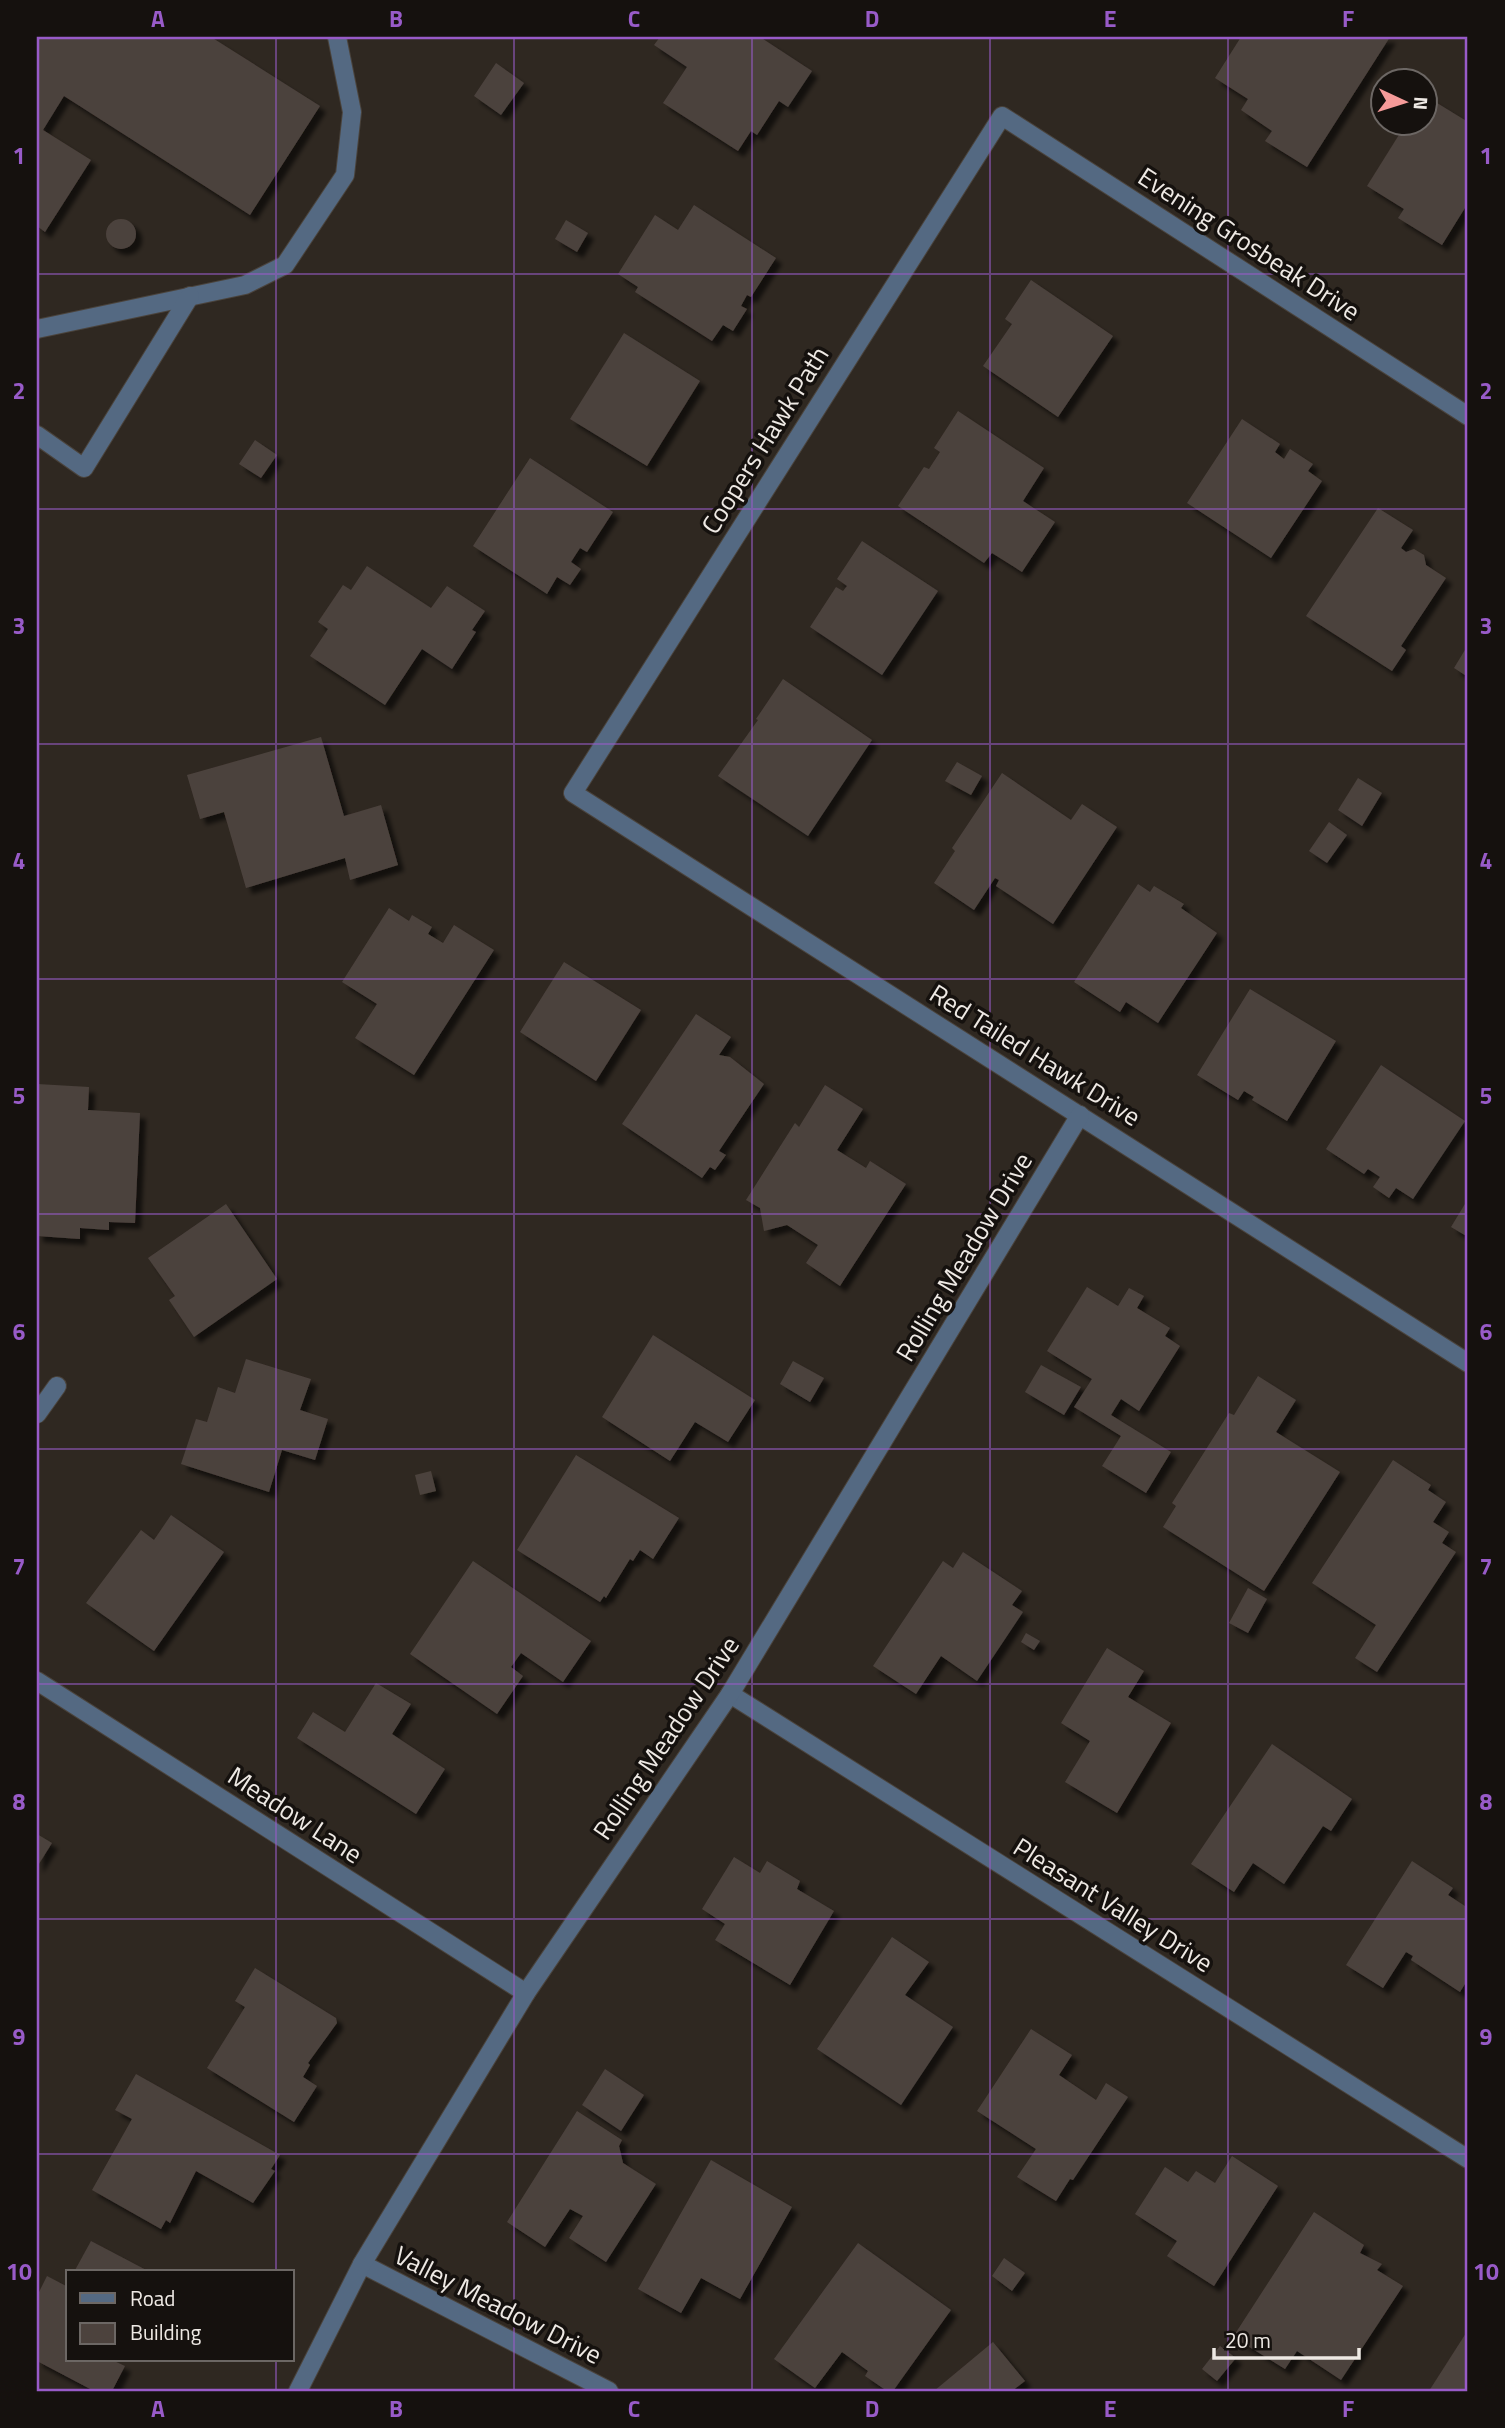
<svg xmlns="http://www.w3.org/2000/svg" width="1505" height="2428" font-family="'Titillium Web',sans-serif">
	<defs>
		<filter id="shadow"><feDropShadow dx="6" dy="6" stdDeviation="2" flood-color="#0009"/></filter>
	</defs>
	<rect width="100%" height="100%" fill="#2f2821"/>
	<!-- building -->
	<g fill="#4c423d" filter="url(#shadow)">
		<path d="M37 37H211L320 106 250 215 64 96 43 130 91 160 45 232 37 226Z"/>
		<path d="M660 37H760L812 71 788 107 779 101 757 135 751 131 738 151 663 103 687 67 654 45Z"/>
		<path d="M1241 37H1390L1307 167 1265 141 1272 131 1241 110 1248 99 1215 78Z"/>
		<path d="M496 63 524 83 501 115 474 96Z"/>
		<path d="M1424 95 1468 122V203L1442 245 1398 218 1404 209 1367 186 1407 122H1424Z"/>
		<path d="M694 205 776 258 751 297 747 295 741 306 747 309 733 331 723 325 712 341 635 292 638 287 618 274 655 215 678 230Z"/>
		<circle cx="121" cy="234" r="15"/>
		<path d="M566 220 588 233 577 252 555 239Z"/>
		<path d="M1031 280 1113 336 1058 417 983 366 1012 324 1005 319Z"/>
		<path d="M624 333 700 381 647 466 570 419Z"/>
		<path d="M958 411 1044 468 1023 501 1055 522 1022 572 992 553 984 563 898 506 924 467 929 469 940 452 934 448Z"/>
		<path d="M1242 419 1280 444 1275 452 1284 459 1290 449 1313 464 1308 471 1322 481 1271 558 1187 503Z"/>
		<path d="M255 440 277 455 261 478 239 464Z"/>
		<path d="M530 458 613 512 587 552 580 548 571 562 581 569 570 585 557 577 547 594 473 546Z"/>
		<path d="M1378 508 1413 530 1401 548 1406 552 1414 549 1424 555 1426 565 1446 578 1401 646 1406 650 1392 671 1306 616Z"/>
		<path d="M862 541 938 591 882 675 810 627 836 587 843 591 847 586 837 579Z"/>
		<path d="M367 566 431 608 447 586 485 611 472 630 476 632 452 669 422 649 385 705 310 656 328 629 318 622 343 585 351 590Z"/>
		<path d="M1468 645V677L1454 668Z"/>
		<path d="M783 679 872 740 808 836 718 776 758 720 756 719Z"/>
		<path d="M321 737 344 816 381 805 398 865 350 880 345 858 246 888 224 812 200 819 187 775Z"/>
		<path d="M957 762 982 776 971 795 945 781Z"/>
		<path d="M1002 773 1071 820 1082 804 1117 827 1053 924 996 886 999 880 995 878 974 910 934 883 955 851 952 848Z"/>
		<path d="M1358 778 1382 793 1362 826 1338 810Z"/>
		<path d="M1329 822 1347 835 1327 863 1309 851Z"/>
		<path d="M1138 884 1150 892 1154 886 1184 904 1181 908 1217 933 1158 1023 1126 1002 1120 1012 1074 982Z"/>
		<path d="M389 908 409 921 412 915 432 927 428 934 443 943 454 925 494 950 414 1075 355 1038 377 1004 342 982Z"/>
		<path d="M564 962 641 1010 596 1081 520 1032Z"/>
		<path d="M1250 989 1336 1041 1287 1121 1252 1100 1254 1097 1244 1091 1238 1100 1197 1075Z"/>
		<path d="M696 1014 731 1037 719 1055 730 1057 764 1084 719 1151 726 1155 715 1170 710 1167 702 1178 622 1124Z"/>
		<path d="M1381 1065 1465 1121 1413 1199 1396 1188 1389 1198 1373 1187 1380 1177 1368 1169 1364 1174 1326 1149Z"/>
		<path d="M37 1084 89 1087 88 1110 140 1113 135 1223 109 1222V1230L80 1228V1239L37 1236Z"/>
		<path d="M825 1085 863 1109 837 1150 866 1168 870 1161 906 1184 840 1286 806 1263 818 1245 787 1225 764 1231 760 1208 746 1200 795 1123 799 1127Z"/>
		<path d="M1468 1199V1237L1451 1227Z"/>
		<path d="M226 1204 277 1279 194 1337 169 1300 175 1296 148 1258Z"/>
		<path d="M1087 1287 1118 1306 1129 1288 1144 1296 1137 1308 1170 1328 1165 1336 1180 1346 1139 1411 1121 1399 1111 1415 1171 1452 1146 1493 1102 1466 1121 1436 1074 1407 1092 1379 1047 1351Z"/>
		<path d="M653 1335 755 1400 728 1442 695 1422 670 1461 602 1417Z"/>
		<path d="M246 1359 311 1379 300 1410 328 1419 315 1460 282 1450 269 1492 181 1464 196 1419 207 1422 218 1387 235 1393Z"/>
		<path d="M793 1361 824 1378 810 1402 780 1384Z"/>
		<path d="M1041 1365 1081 1387 1064 1415 1025 1392Z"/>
		<path d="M1258 1376 1296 1400 1276 1432 1340 1472 1264 1591 1163 1527 1176 1506 1172 1503 1229 1413 1234 1415Z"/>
		<path d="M576 1455 679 1518 653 1559 640 1550 633 1561 630 1559 606 1598 604 1596 600 1602 517 1550Z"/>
		<path d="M1393 1460 1431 1485 1428 1490 1446 1502 1433 1522 1449 1532 1442 1543 1456 1552 1377 1672 1355 1658 1376 1625 1312 1583Z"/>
		<path d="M431 1471 436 1491 420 1495 415 1475Z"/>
		<path d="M171 1515 224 1552 154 1651 86 1603 141 1530 154 1540Z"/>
		<path d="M963 1552 1022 1591 1012 1605 1023 1612 977 1681 941 1656 916 1694 873 1666 943 1561 953 1568Z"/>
		<path d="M473 1561 591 1641 563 1682 521 1653 511 1667 523 1676 497 1714 410 1654Z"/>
		<path d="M1248 1588 1267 1599 1248 1633 1229 1623Z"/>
		<path d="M1026 1633 1040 1641 1034 1650 1021 1642Z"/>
		<path d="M1107 1648 1144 1671 1128 1697 1171 1723 1117 1813 1065 1782 1090 1741 1061 1723Z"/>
		<path d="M376 1683 411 1704 392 1734 445 1769 416 1814 297 1738 313 1712 345 1732Z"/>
		<path d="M1272 1744 1352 1799 1331 1831 1323 1826 1284 1884 1253 1863 1234 1892 1191 1864Z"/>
		<path d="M37 1834 52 1843 37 1867Z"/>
		<path d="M734 1857 760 1873 767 1861 800 1881 797 1889 834 1911 790 1985 715 1940 725 1924 702 1909Z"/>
		<path d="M1412 1861 1453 1888 1448 1895 1468 1908V1979L1460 1992 1411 1960 1413 1956 1406 1952 1383 1988 1346 1965Z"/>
		<path d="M892 1937 929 1962 905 1995 953 2027 901 2105 817 2049Z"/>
		<path d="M255 1968 336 2018 337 2023 308 2063 310 2065 303 2077 317 2086 294 2122 207 2068 245 2007 235 2001Z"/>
		<path d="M1031 2029 1072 2055 1059 2075 1096 2100 1106 2083 1128 2097 1073 2180 1070 2179 1056 2201 1017 2177 1036 2149 977 2111Z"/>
		<path d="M605 2069 644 2095 621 2131 582 2105Z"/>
		<path d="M136 2074 280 2155 271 2169 275 2171 253 2203 196 2171 170 2223 166 2220 161 2229 92 2190 132 2119 115 2110Z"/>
		<path d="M577 2111 622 2140 619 2146 623 2163 656 2184 606 2262 569 2238 583 2216 570 2209 545 2247 507 2222Z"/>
		<path d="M1232 2156 1278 2186 1214 2286 1167 2256 1177 2241 1135 2214 1165 2167 1188 2182 1196 2171 1215 2183Z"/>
		<path d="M711 2160 792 2207 740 2299 701 2278 681 2313 638 2289Z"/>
		<path d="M1314 2212 1364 2245 1360 2253 1382 2264 1377 2270 1403 2286 1341 2380 1297 2351 1285 2369 1233 2337Z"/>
		<path d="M91 2241 150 2272H74Z"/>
		<path d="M858 2243 951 2310 893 2391H887L865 2376 868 2371 842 2352 815 2388 774 2359Z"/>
		<path d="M1004 2258 1025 2273 1012 2291 992 2276Z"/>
		<path d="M47 2276 68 2287V2360H112L125 2366 112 2391H94L37 2361V2296Z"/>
		<path d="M1468 2330V2391H1429Z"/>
		<path d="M993 2342 1025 2381 1012 2391H934Z"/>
		<path d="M1220 2346 1236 2358 1217 2381 1202 2369Z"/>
	</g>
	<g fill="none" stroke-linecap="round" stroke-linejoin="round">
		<defs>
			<g id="service">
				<path d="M37 329 245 285 285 265 345 175 352 112 337 37"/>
				<path d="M37 435 84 468 190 296"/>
			</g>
			<g id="minor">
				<path d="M1468 416 1002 116 573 793 1468 1363"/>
				<path d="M37 1414 57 1386"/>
				<path d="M37 1681 526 1993"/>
				<path d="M730 1694 1468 2159"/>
				<path d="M362 2264 609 2391"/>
				<path d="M298 2391 362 2264 526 1993 730 1694 1080 1115"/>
			</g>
		</defs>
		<!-- service casing -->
		<use href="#service" stroke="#4a433c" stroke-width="20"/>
		<!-- minor casing -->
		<use href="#minor" stroke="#4a433c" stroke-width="20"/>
		<!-- service -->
		<use href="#service" stroke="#546982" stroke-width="18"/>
		<!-- minor -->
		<use href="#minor" stroke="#546982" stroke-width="18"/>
	</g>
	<!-- grid -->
	<path fill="none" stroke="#985bc8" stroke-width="2" stroke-opacity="0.55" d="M276 37V2272M514 37V2391M752 37V2391M990 37V2391M1228 37V2391M37 274H1468M37 509H1468M37 744H1468M37 979H1468M37 1214H1468M37 1449H1468M37 1684H1468M37 1919H1468M37 2154H1468M276 2360V2391"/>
	<g text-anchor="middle" stroke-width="7" stroke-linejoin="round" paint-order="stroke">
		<!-- street labels -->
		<g font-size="26" fill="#eee9e4" stroke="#15110e">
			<text transform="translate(1249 244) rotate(33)" y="9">Evening Grosbeak Drive</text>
			<text transform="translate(765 440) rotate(-58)" y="9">Coopers Hawk Path</text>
			<text transform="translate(1035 1055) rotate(32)" y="9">Red Tailed Hawk Drive</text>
			<text transform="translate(964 1257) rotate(-59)" y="9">Rolling Meadow Drive</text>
			<text transform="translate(666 1738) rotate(-56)" y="9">Rolling Meadow Drive</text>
			<text transform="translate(295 1815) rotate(33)" y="9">Meadow Lane</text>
			<text transform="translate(1113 1905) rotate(32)" y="9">Pleasant Valley Drive</text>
			<text transform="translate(498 2305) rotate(27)" y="9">Valley Meadow Drive</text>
		</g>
	</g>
	<!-- border -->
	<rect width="1505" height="2428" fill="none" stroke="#15110e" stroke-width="77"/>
	<!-- legend -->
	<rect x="66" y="2270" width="228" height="91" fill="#15110e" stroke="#6c6764" stroke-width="2"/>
	<rect x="80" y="2293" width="35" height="10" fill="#546982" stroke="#6c6764" stroke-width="2"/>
	<text x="130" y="2306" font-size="21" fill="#eee9e4">Road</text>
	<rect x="80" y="2323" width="35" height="21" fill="#4c423d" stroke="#6c6764" stroke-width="2"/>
	<text x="130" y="2340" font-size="21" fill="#eee9e4">Building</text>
	<!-- north arrow -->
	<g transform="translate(1404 102) rotate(94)"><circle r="33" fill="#15110e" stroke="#6c6764" stroke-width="2"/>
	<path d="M0-5L12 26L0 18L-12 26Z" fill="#f59b99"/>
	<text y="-10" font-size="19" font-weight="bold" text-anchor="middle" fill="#eee9e4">N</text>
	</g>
	<!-- scale -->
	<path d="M1214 2348v10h145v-10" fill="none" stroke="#eee9e4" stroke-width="3.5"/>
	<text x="1225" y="2348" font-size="21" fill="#eee9e4" stroke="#15110e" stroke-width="5" paint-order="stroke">20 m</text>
	<rect x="38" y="38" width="1428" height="2352" fill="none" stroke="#985bc8" stroke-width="2.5"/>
	<g font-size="23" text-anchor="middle" font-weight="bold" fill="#985bc8">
		<text x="158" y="27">A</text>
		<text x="396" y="27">B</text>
		<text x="634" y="27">C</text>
		<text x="872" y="27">D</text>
		<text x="1110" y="27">E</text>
		<text x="1348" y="27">F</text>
		<text x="19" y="164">1</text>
		<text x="1486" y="164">1</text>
		<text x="19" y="399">2</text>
		<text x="1486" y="399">2</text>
		<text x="19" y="634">3</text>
		<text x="1486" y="634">3</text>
		<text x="19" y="869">4</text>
		<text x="1486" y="869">4</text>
		<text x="19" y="1104">5</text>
		<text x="1486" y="1104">5</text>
		<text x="19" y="1340">6</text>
		<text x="1486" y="1340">6</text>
		<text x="19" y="1575">7</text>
		<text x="1486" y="1575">7</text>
		<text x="19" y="1810">8</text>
		<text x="1486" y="1810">8</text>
		<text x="19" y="2045">9</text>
		<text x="1486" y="2045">9</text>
		<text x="19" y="2280">10</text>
		<text x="1486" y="2280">10</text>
		<text x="158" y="2417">A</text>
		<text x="396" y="2417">B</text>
		<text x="634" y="2417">C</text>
		<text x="872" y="2417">D</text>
		<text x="1110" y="2417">E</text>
		<text x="1348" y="2417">F</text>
	</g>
</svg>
